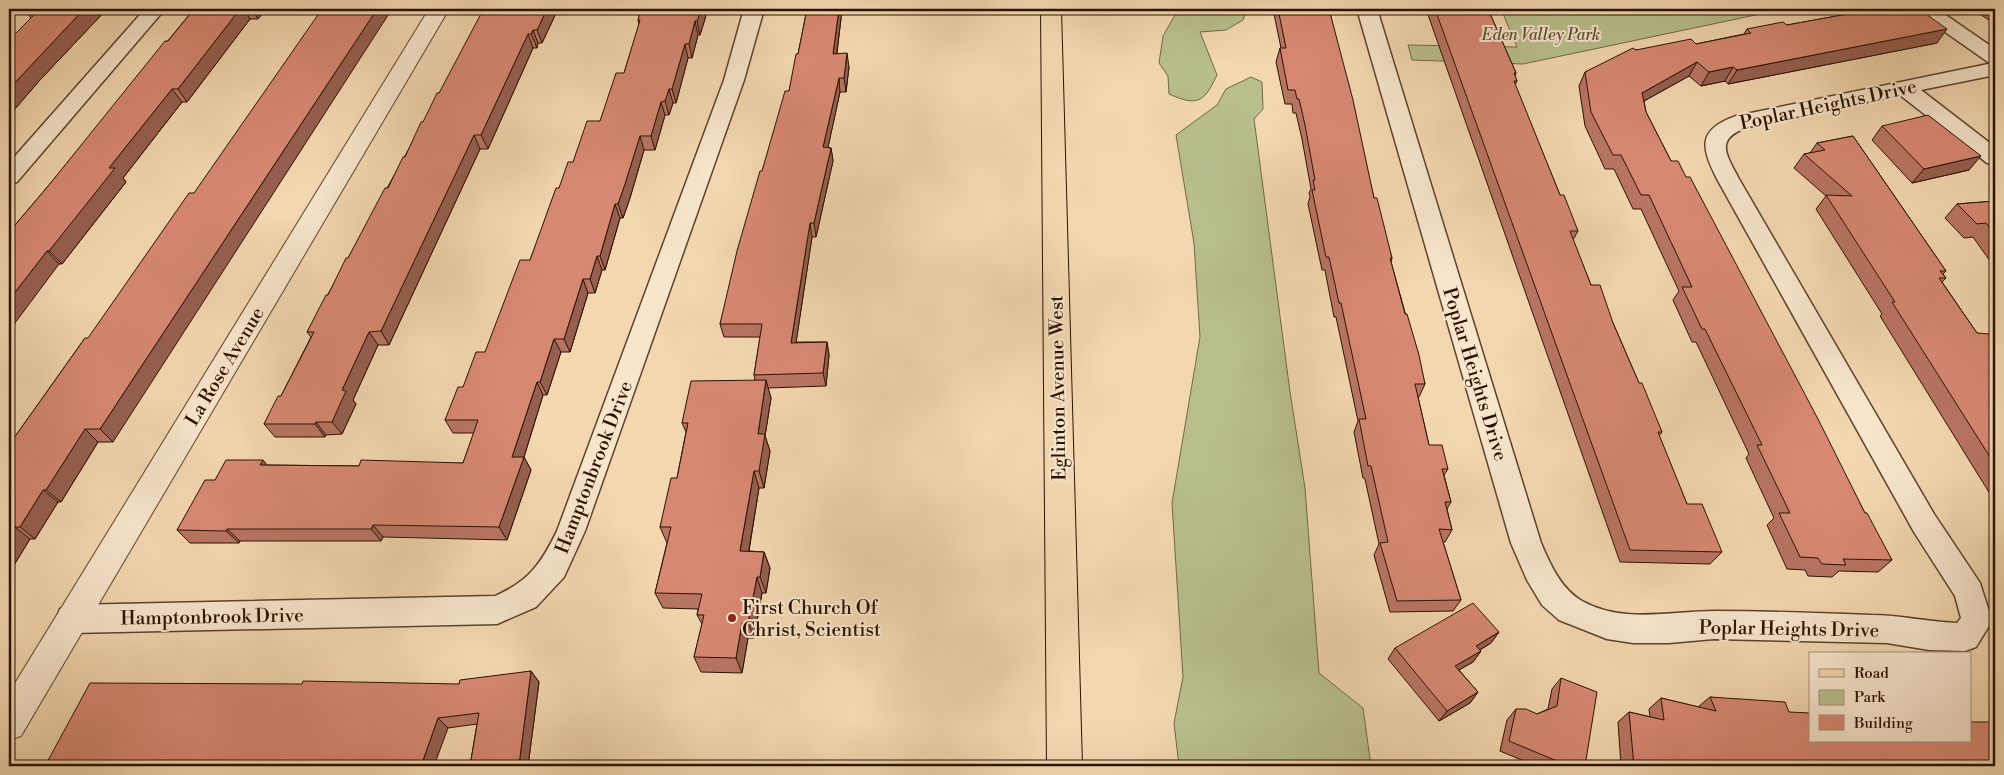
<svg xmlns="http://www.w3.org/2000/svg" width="2004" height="775" font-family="'Libre Bodoni',serif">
	<rect width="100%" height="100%" fill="#f3d7b0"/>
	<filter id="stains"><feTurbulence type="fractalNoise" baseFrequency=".004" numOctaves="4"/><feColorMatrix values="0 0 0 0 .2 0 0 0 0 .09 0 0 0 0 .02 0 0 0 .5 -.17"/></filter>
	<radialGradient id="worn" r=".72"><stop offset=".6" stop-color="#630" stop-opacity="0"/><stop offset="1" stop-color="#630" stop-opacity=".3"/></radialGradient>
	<!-- green -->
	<g fill="#b8bf8d" stroke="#726846">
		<path d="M1170 9H1247L1243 20 1226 30 1200 32 1217 75C1204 102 1198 107 1169 94L1168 76 1159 63 1163 36 1176 13Z"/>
		<path d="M1501 9H1784L1523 64 1412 60 1408 45 1517 47Z"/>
		<path d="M1251 77 1262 82 1263 109 1254 119 1290 392 1305 488 1319 673 1363 708 1371 766H1179L1174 723 1183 677 1172 503 1200 337 1194 243 1176 135 1217 105 1226 89Z"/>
	</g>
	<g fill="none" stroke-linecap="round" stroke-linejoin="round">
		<defs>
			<g id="minor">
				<path d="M145 9H165L17 182 9 184V163Z"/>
				<path d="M744 9H764L744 80 585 531 564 577 536 607 497 624 71 633 60 629 56 619 60 609 71 605 495 596C529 581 541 564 557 531L724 80Z"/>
				<path d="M1357 9H1377L1541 543C1550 564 1561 589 1582 601 1624 624 1670 611 1716 611 1767 611 1819 613 1871 615 1900 615 1928 622 1957 623L1961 618 1955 596 1914 532 1717 179C1701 147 1697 130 1736 116L1993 63 1988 62 1918 13 1916 9H1937L1995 49V75L1921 90 1995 147V165L1987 163 1900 95 1748 127C1714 139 1726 154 1739 179L1934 514 1980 583 1992 621 1976 647 1965 651 1929 650 1887 643 1714 639 1669 643H1633L1607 639 1559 620 1542 605 1527 580 1511 543Z"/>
			</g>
			<path id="tertiary" d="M429 9H449L21 736 9 740V693Z"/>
			<path id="primary" d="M1041 9H1061L1082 766H1047Z"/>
		</defs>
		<!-- minor casing -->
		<use href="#minor" stroke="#5d432c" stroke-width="3"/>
		<!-- tertiary casing -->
		<use href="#tertiary" stroke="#5d432c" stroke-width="2"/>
		<!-- primary casing -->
		<use href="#primary" stroke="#2b1200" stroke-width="2"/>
		<!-- minor -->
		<use href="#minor" fill="#f7e5cc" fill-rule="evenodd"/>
		<!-- tertiary -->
		<use href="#tertiary" fill="#f7e5cc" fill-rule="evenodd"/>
		<!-- primary -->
		<use href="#primary" fill="#f3d7b0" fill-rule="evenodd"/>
	</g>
	<!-- wall -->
	<g fill="#b97563" stroke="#2b1200">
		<path d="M107 9 39 81 9 116V40L31 18 26 12Z"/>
		<path d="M194 9H266L258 19H250L187 102H182L123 178 126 182 62 264H59L10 231 49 185Z"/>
		<path d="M558 9 542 43H538L537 48H533L488 149H480L389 345H378L353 400 356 404 342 434 326 435 325 437H275L264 424 281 396 311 337 307 332 486 10Z"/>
		<path d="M641 9H708L700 35H698L692 58H688L676 103H673L669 115H665L655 150H644L630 198 623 218H620L605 270H602L595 293H588L570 352H561L547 395H543L524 457 531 470 507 540 383 537 381 541H240L239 543H190L177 530 215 480 267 465 359 466 463 463 474 433H453L445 420 463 387 485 352 530 260 559 188 573 162 600 121 624 73 639 25 638 20Z"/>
		<path d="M807 9H847V10H842L837 53 849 67 846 92H840L828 147 831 148 833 161 816 237H812L796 342H827L829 355 826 386 768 388 771 398 765 436 770 451 764 488H759L749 551 764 552 770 568 766 593H762L754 638H748L742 673 701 672 694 657 702 624 697 615 698 609 663 608 655 593 667 543 660 527 677 478 686 432 682 423 755 380 754 375 760 337H724L720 324 762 171 789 91 798 54Z"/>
		<path d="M1273 9H1329L1374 198 1392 258 1391 262 1425 384 1419 397H1418L1429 445 1448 469 1444 475 1451 502 1447 509 1452 530 1445 542H1443L1461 600 1453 611 1390 612 1374 555 1379 544 1365 479 1363 478 1354 432 1358 421 1336 317H1334L1325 270H1322L1308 204 1310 197 1309 193 1311 189 1302 139 1296 113H1293L1292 104H1285L1276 62 1280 48H1281Z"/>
		<path d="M1426 9H1488L1516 73 1515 76 1517 81 1515 85 1560 195 1578 231 1573 240 1591 285 1613 323 1639 383 1662 432 1659 436 1687 504 1722 552 1710 564 1620 562Z"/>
		<path d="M1871 9H1919L1937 43 1728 84 1725 81 1701 86 1689 76 1644 101 1646 112 1671 161 1865 513 1892 560 1878 572 1839 571 1832 577 1808 576 1805 570 1787 569 1767 525 1774 518 1746 458 1749 454 1696 342H1692L1673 300 1679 291 1641 209H1633L1614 169H1605L1585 126 1579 86 1585 72 1636 50 1696 44 1744 34 1747 29 1787 25 1870 10Z"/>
		<path d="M1972 9H1995V24Z"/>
		<path d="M1882 126 1969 170 1912 183 1872 140Z"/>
		<path d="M1853 136 1946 271 1943 274 1946 278 1942 282 1977 333 1995 342V502L1880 316 1882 314 1816 209 1826 196 1794 168 1804 154 1810 153 1817 143Z"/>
		<path d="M1995 201V268L1973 237 1964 238 1945 218 1957 204Z"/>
		<path d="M85 338 113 442H98L61 502H58L35 539H30L14 565H9V438H14Z"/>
		<path d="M1499 632 1491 643 1480 650 1481 651 1473 662 1459 670 1478 692 1470 703 1439 721 1388 659 1395 648Z"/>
		<path d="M531 671 539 682 528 766H470L477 724 448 728 45 766 459 684Z"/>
		<path d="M1561 678 1585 766H1536L1500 751 1507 720 1516 709 1537 714 1548 709 1552 689Z"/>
		<path d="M1710 697 1789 712 1995 766H1621L1618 722 1629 712 1650 717 1649 709 1661 698 1698 707Z"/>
	</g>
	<!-- shaded-wall -->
	<g fill="#965f50" stroke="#2b1200">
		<path d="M84 9H107L39 81 9 116V89Z"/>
		<path d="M240 9H244L250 19 187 102 178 89Z"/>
		<path d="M252 9H266L258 19Z"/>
		<path d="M377 9H392L113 442 100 429Z"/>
		<path d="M547 9H558L542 43 537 30Z"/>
		<path d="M701 9H708L700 35 697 21Z"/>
		<path d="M839 9H842V10L835 67 833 54Z"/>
		<path d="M695 21 698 35 692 58 689 44Z"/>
		<path d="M1947 29 1937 43 1728 84 1737 70Z"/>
		<path d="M533 30 538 43 537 48 531 34Z"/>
		<path d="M528 34 533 48 488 149 481 135Z"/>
		<path d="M685 44 688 58 676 103 672 89Z"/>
		<path d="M847 53 849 67 846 92 844 78Z"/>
		<path d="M1697 62 1689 76 1635 106 1642 93Z"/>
		<path d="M1733 67 1725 81 1701 86 1709 72Z"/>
		<path d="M839 78 840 92 825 161 823 147Z"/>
		<path d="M172 89 182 102 123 178 126 182 62 264 49 251 109 168Z"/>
		<path d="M669 89 673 103 669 115 665 101Z"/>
		<path d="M661 102 665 115 655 150 651 136Z"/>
		<path d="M474 135 480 149 389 345 381 331Z"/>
		<path d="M640 136 644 150 630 198 623 218 618 204Z"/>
		<path d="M831 148 833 161 816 237 814 223Z"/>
		<path d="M1981 156 1969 170 1912 183 1924 169Z"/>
		<path d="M615 204 620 218 605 270 600 256Z"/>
		<path d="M810 223 812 237 794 356 791 343Z"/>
		<path d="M47 251 59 264 9 331V300Z"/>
		<path d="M597 256 602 270 595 293 590 279Z"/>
		<path d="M583 279 588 293 570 352 564 339Z"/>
		<path d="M369 332 378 345 353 400 356 404 342 434 332 422 342 390Z"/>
		<path d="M554 339 561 352 547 395 540 382Z"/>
		<path d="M827 342 829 355 826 386 823 373Z"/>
		<path d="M766 380 771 398 765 436 770 451 764 488 759 471 758 434Z"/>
		<path d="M537 382 543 395 520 470 512 457Z"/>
		<path d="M316 422 326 435 325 437 315 424Z"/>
		<path d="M85 429 98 442 61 502 46 490Z"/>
		<path d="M524 457 531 470 507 540 499 527Z"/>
		<path d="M263 460 274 473 260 465Z"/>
		<path d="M754 471 759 488 746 567 740 551Z"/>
		<path d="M43 490 58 502 35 539 20 527Z"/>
		<path d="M373 525 383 537 381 541 371 529Z"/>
		<path d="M15 527 30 539 14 565 9 561V536Z"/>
		<path d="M227 529 240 541 239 543 226 531Z"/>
		<path d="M764 552 770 568 766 593 760 577Z"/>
		<path d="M757 577 762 593 754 638 748 623Z"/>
		<path d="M742 623 748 638 742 673 736 658Z"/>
		<path d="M1499 632 1491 643 1468 657 1476 646Z"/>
		<path d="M1481 651 1473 662 1448 676 1455 666Z"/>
		<path d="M531 671 539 682 528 766H520L519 765Z"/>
		<path d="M1478 692 1470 703 1439 721 1447 711Z"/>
		<path d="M438 718 448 728 434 766H421Z"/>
	</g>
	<!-- building -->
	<g fill="#d78873" stroke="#2b1200">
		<path d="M29 9H84L9 89V40L37 12H26Z"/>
		<path d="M194 9H240L178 89H172L109 168H115L49 251H47L9 300V231H10L49 185 165 41H168Z"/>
		<path d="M322 9H377L100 429H85L46 490H43L20 527H15L9 536V438H14L85 338H88L189 193H194Z"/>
		<path d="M486 9H547L537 30H533L531 34H528L481 135H474L381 331 369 332 342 390 346 391 332 422H316L315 424H264L278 396H281L314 332H307L326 295H328L346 258H348L385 188H388L403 157H405L421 122H423L437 93H439L483 10H486Z"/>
		<path d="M641 9H701L697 21H695L689 44H685L672 89H669L665 101 661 102 651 136H640L625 184 618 204H615L600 256H597L590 279H583L564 339H554L540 382H537L512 457H524L499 527 373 525 371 529H227L226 531 177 530 205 480H215L226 460H263L260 465 359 466 361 460 463 463 478 420H445L458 387H463L476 352H485L520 260H530L556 188H559L568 162H573L587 121H600L616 73H624L640 20H638Z"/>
		<path d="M807 9H839L833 54 847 53 844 78H839L823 147 831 148 814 223H810L791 343 827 342 823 373 754 375 762 324H720L737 251 760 171H762L785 91H789L796 54H798Z"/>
		<path d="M1278 9H1329L1353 100 1374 198H1377L1392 258H1390L1405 314H1407L1419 355 1425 384H1415L1429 445H1442L1448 469H1442L1451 502H1445L1452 530 1439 529 1461 600 1397 601 1380 543 1388 542 1371 466H1368L1359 419H1366L1341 303H1339L1329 257H1326L1312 190H1315L1313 180H1315L1305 125 1299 99H1297L1295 90H1288L1280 48H1286Z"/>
		<path d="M1435 9H1488L1516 73H1514L1517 81H1514L1560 195H1564L1578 231H1570L1591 285H1600L1613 323 1639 383H1642L1662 432H1658L1687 504H1702L1722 552 1630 550Z"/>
		<path d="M1875 9H1919L1947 29 1737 70 1733 67 1709 72 1697 62 1642 93 1646 112 1671 161H1678L1686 177H1690L1818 419 1865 513H1867L1892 560 1843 559 1846 565 1822 564 1818 558 1800 557 1779 513H1790L1757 445H1762L1705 329H1702L1682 287H1692L1649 195H1641L1621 155H1613L1591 112 1585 72 1633 48 1636 50 1691 39 1696 44 1751 33 1747 29 1783 22 1787 25Z"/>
		<path d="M1928 115 1981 156 1924 169 1882 126Z"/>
		<path d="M1853 136 1946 271H1940L1946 278H1939L1977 333 1990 334 1995 342V465L1892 302H1895L1826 195 1852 196 1804 154 1825 150 1817 143Z"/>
		<path d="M1995 201V236L1986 223 1977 224 1957 204Z"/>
		<path d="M766 380 758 434H765L759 471H754L740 551 764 552 760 577H757L748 623H742L736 658 694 657 704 615H697L702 594 655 593 671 527H660L671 478H677L688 423H682L691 381Z"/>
		<path d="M1473 603 1499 632 1476 646 1481 651 1455 666 1478 692 1447 711 1395 648Z"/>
		<path d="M531 671 519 765 505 766H470L479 713 438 718 421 766H45L90 683 302 684 303 681 459 684 460 680Z"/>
		<path d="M1561 678 1597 692 1585 766H1569L1509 741 1516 709H1526L1537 714 1557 706Z"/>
		<path d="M1710 697 1785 702 1789 712 1810 713V741H1970V722H1995V766H1634L1629 712 1664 720 1661 698 1716 711Z"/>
	</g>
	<!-- markers -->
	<circle fill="#8f2418" stroke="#f7e5cc" stroke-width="2" cx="732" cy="618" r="5"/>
	<g text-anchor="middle" stroke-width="4" stroke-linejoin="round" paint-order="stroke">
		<!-- far-park labels -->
		<g font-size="16" font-style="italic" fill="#5c4f31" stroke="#f7e5cc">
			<text x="1541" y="40">Eden Valley Park</text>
		</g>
		<!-- street labels -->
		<g font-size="19" fill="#2b1200" stroke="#f7e5cc">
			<text transform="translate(1828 104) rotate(-12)" y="7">Poplar Heights Drive</text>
			<text transform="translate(224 366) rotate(-59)" y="7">La Rose Avenue</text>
			<text transform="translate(1476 374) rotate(73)" y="7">Poplar Heights Drive</text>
			<text transform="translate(1057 388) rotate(-91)" y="7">Eglinton Avenue West</text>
			<text transform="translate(593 467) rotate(-69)" y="7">Hamptonbrook Drive</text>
			<text transform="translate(212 616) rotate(-1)" y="7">Hamptonbrook Drive</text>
			<text transform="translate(1789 628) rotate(1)" y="7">Poplar Heights Drive</text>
		</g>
		<!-- poi labels -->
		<g font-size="19" fill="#2b1200" stroke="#f7e5cc" text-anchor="start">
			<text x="742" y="614">First Church Of<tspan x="742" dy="22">Christ, Scientist</tspan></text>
		</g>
	</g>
	<!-- margin -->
	<rect width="2004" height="775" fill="none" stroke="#f3d7b0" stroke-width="30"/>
	<rect x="10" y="10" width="1984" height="755" fill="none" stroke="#2b1200" stroke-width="2.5"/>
	<rect x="15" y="15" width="1974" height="745" fill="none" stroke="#2b1200"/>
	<!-- legend -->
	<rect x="1809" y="652" width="162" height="90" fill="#f7e5cc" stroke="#a5917a"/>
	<rect x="1819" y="669" width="25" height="8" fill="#f3d7b0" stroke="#a5917a"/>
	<text x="1854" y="678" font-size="15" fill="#2b1200">Road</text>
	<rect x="1819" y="690" width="25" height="15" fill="#b8bf8d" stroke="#a5917a"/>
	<text x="1854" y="702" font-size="15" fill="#2b1200">Park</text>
	<rect x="1819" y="715" width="25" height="15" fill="#d78873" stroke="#a5917a"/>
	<text x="1854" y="728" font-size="15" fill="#2b1200">Building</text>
	<rect width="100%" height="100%" filter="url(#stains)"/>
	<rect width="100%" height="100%" fill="url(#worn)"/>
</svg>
